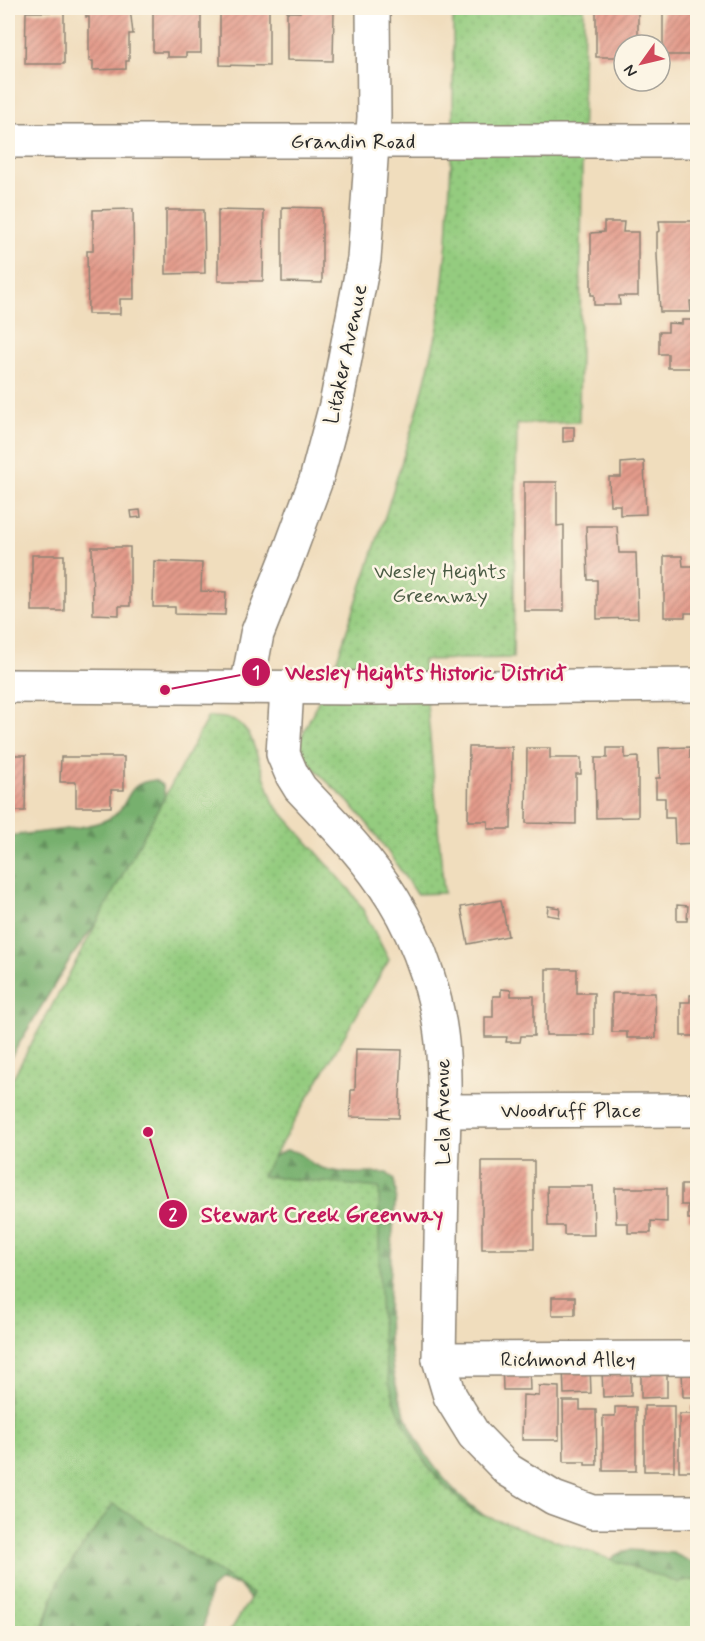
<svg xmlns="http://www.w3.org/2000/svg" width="705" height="1641" font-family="Mynerve,sans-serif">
	<defs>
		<pattern id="forest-firs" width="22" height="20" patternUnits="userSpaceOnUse" patternTransform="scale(1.5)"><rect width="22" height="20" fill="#77b06e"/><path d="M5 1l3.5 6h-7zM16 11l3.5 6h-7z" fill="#628f5b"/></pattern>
		<pattern id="park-dots" width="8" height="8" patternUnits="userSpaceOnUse" patternTransform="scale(1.5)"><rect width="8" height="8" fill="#94cc7f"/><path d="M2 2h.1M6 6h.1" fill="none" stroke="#80af6e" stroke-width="1.8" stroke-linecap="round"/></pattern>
		<pattern id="building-hatch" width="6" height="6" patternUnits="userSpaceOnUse" patternTransform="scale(1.5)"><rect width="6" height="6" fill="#e49b8b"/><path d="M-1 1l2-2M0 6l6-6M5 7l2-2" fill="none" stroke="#b97f72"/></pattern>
	</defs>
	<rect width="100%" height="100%" fill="#fcf5e5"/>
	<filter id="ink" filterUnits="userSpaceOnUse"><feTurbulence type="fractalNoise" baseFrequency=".0167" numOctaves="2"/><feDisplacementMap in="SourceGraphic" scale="12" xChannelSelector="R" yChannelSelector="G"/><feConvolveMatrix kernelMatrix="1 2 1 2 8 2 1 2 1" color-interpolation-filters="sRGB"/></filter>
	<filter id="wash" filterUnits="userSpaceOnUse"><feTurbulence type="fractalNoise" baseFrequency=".008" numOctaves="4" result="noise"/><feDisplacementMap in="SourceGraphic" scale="24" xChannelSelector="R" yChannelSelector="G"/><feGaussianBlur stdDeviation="1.35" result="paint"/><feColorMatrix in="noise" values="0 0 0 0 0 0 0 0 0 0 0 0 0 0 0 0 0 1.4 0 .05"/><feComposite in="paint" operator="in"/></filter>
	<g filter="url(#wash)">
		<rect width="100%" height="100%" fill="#f0ddbd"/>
		<!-- forest -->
		<g fill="url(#forest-firs)" stroke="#516e4c" stroke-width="1.5">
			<path d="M155 780 163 786 165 796 99 919 70 959 8 1062V836C35 832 85 830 108 819 133 807 121 783 155 780Z"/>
			<path d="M286 1150C308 1152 303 1161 319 1167 340 1175 365 1173 387 1173L394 1180 396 1192C393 1240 386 1290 389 1338 394 1423 437 1491 511 1533 520 1538 531 1541 541 1544 561 1551 581 1559 601 1566L616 1555 629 1550 673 1553 695 1564 697 1568V1633L257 1608 239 1585 220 1581 210 1590 203 1633 43 1634 68 1543 266 1161Z"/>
		</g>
		<!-- park -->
		<g fill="url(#park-dots)" stroke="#607c55" stroke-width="1.5">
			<path d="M453 8H584L579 422 517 424 513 658 423 660 444 893 416 894C396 864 377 833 353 807 337 789 307 767 298 744L336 663 386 513 419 405 438 328 447 241 453 123Z"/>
			<path d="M208 717C228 717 240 719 251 738L274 804 350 890 363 910 389 960 262 1176 379 1188C380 1252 374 1351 398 1410 405 1426 414 1443 423 1459 435 1479 455 1496 473 1512L679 1583 697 1579V1633H229L253 1594 113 1504 59 1580 41 1633H8V1087Z"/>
		</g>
		<g id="blocks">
			<!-- building -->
			<g fill="url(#building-hatch)">
				<path d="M86 8H130L133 34H129V61H126V69L93 70V61H89V17H86Z"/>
				<path d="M153 8H201V53H186V57H167V52H153Z"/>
				<path d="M220 8H269V66L220 65Z"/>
				<path d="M300 8H321V11H334L333 61 287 60V12H300Z"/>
				<path d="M596 8H638V45H624V57H596Z"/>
				<rect x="663" y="8" width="35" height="47"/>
				<path d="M26 12H64V64H25Z"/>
				<path d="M282 207 322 208V283L282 282Z"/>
				<path d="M133 209 134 299H120V314H88L87 251H93V210Z"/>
				<path d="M166 210H204L205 273 166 274Z"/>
				<path d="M218 210 264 211 263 281H218Z"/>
				<path d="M659 221H696L698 301H690L691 312H660L657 255V232L660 231Z"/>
				<path d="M604 222H624L623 232H638V296H619L620 305H594V295H591V233L604 232Z"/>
				<path d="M682 320H694L693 324H698V368H668V354H659V332H668V323L682 324Z"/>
				<path d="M563 427H574V441L563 442Z"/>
				<path d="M644 461 646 514 620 515V505H610L609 477H621V463Z"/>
				<path d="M524 482H557V526L564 525V611H524Z"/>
				<path d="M140 510 141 517 132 518 131 511Z"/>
				<path d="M586 526H617L619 553H636L638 618 597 619V580H588Z"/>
				<path d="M92 547H130V606H119V615L93 614Z"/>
				<rect x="32" y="555" width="32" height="56"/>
				<path d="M664 556H682L683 566H698V613H685V617H664Z"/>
				<path d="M154 561 202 563 201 591 226 592 225 615 175 614V607H153Z"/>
				<path d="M469 747H512L511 829H488V821H468Z"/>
				<path d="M690 747V758H698V843L675 844 674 818H665V798H656V778H660L659 748Z"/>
				<path d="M527 748H550V758H581V774H576V824L526 823Z"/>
				<path d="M607 748H625V758L638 757V817L596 818 595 758H607Z"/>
				<path d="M8 755H26L25 811H8Z"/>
				<path d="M61 757H124V790H111V807H76V782H60Z"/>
				<path d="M501 900 508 936 468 944 461 907Z"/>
				<path d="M677 905 688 906 687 921H677Z"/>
				<path d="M548 906 560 908 559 917 547 915Z"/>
				<path d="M546 969H577V993H594V1035H546Z"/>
				<path d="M501 989 511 990V996H534V1036H521L520 1042H506L507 1037H485V1017H493V996H501Z"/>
				<path d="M612 993H655L656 1038H627V1032H612Z"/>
				<path d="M690 995H698V1036H681V1002H690Z"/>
				<path d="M356 1049 402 1050 399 1118 350 1117 351 1090H355Z"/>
				<rect x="482" y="1161" width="52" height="88"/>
				<path d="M681 1185H698V1219H688V1205H681Z"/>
				<path d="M547 1186H593L594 1235H564V1226H548Z"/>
				<path d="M615 1188H667V1222L651 1221V1233H628V1223H616Z"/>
				<rect x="552" y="1297" width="23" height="18"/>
				<path d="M529 1361 530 1390H503L502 1362Z"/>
				<path d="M563 1366H590L591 1393 564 1394Z"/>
				<path d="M631 1368V1396L603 1397 602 1369Z"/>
				<path d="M641 1369H667V1397L641 1398Z"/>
				<path d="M682 1370H698V1397H683Z"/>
				<path d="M539 1386 559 1387V1440H522L523 1395 539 1396Z"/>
				<path d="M563 1401H580V1410H596L597 1465H585V1462H564Z"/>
				<rect x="644" y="1406" width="30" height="65"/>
				<path d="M692 1406H698V1471H679V1414H692Z"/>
				<path d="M615 1407H636V1471H603V1416H615Z"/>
			</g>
		</g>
	</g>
	<g filter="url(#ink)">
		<use href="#blocks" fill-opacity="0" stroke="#8e8474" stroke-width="1.5"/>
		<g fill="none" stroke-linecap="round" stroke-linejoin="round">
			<defs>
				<g id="minor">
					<path d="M8 141H698"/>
					<path d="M8 686 375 688 698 685"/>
					<path d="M247 687 257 634 288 556 316 480 336 405 364 259 374 117 373 8"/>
					<path d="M287 688 283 754 292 775 300 788C334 824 367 857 393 899 420 942 440 1003 443 1054 446 1096 443 1139 442 1181 441 1240 440 1299 439 1359L450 1396 474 1435 508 1470 554 1498 593 1512H698"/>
					<path d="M444 1111 698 1110"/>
					<path d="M439 1359 698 1358"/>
				</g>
			</defs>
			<!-- minor casing -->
			<use href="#minor" stroke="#8e8474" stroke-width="36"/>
			<!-- minor -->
			<use href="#minor" stroke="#fff" stroke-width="33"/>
		</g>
	</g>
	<g text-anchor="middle" stroke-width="5" stroke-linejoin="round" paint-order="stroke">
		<!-- street labels -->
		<g font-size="21" fill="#2b2b2b" stroke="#fcf5e5">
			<text x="353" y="148">Grandin Road</text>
			<text transform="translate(345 354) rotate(-78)" y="7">Litaker Avenue</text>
			<text x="571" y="1117">Woodruff Place</text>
			<text transform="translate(442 1112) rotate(-90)" y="7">Lela Avenue</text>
			<text x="568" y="1366">Richmond Alley</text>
		</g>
		<!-- park labels -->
		<g font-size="21" fill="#4a5b44" stroke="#fcf5e5">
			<text x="440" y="578">Wesley Heights<tspan x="440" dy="24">Greenway</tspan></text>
		</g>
	</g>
	<!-- callouts -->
	<path fill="none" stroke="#c2185b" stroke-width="2" d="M165 690L256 672M148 1132L173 1214"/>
	<g fill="#c2185b" stroke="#fcf5e5" stroke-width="2">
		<circle cx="165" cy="690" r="6"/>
		<circle cx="148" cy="1132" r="6"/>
		<circle cx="256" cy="672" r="15"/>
		<circle cx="173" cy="1214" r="15"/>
	</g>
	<g font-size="18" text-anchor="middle" font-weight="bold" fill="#fff">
		<text x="256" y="678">1</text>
		<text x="173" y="1220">2</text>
	</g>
	<g font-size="22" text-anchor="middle" font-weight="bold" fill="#c2185b" stroke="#fcf5e5" stroke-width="5" stroke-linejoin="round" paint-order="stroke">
		<text x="426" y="680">Wesley Heights Historic District</text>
		<text x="322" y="1222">Stewart Creek Greenway</text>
	</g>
	<!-- margin -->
	<rect width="705" height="1641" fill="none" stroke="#fcf5e5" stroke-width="30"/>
	<!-- north arrow -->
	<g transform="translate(642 63) rotate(236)"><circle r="28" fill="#fcf5e5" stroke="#a8a49b" stroke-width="1.5"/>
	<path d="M0-4.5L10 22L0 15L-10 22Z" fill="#d1495b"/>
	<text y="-9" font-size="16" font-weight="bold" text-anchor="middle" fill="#2b2b2b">N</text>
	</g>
</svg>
